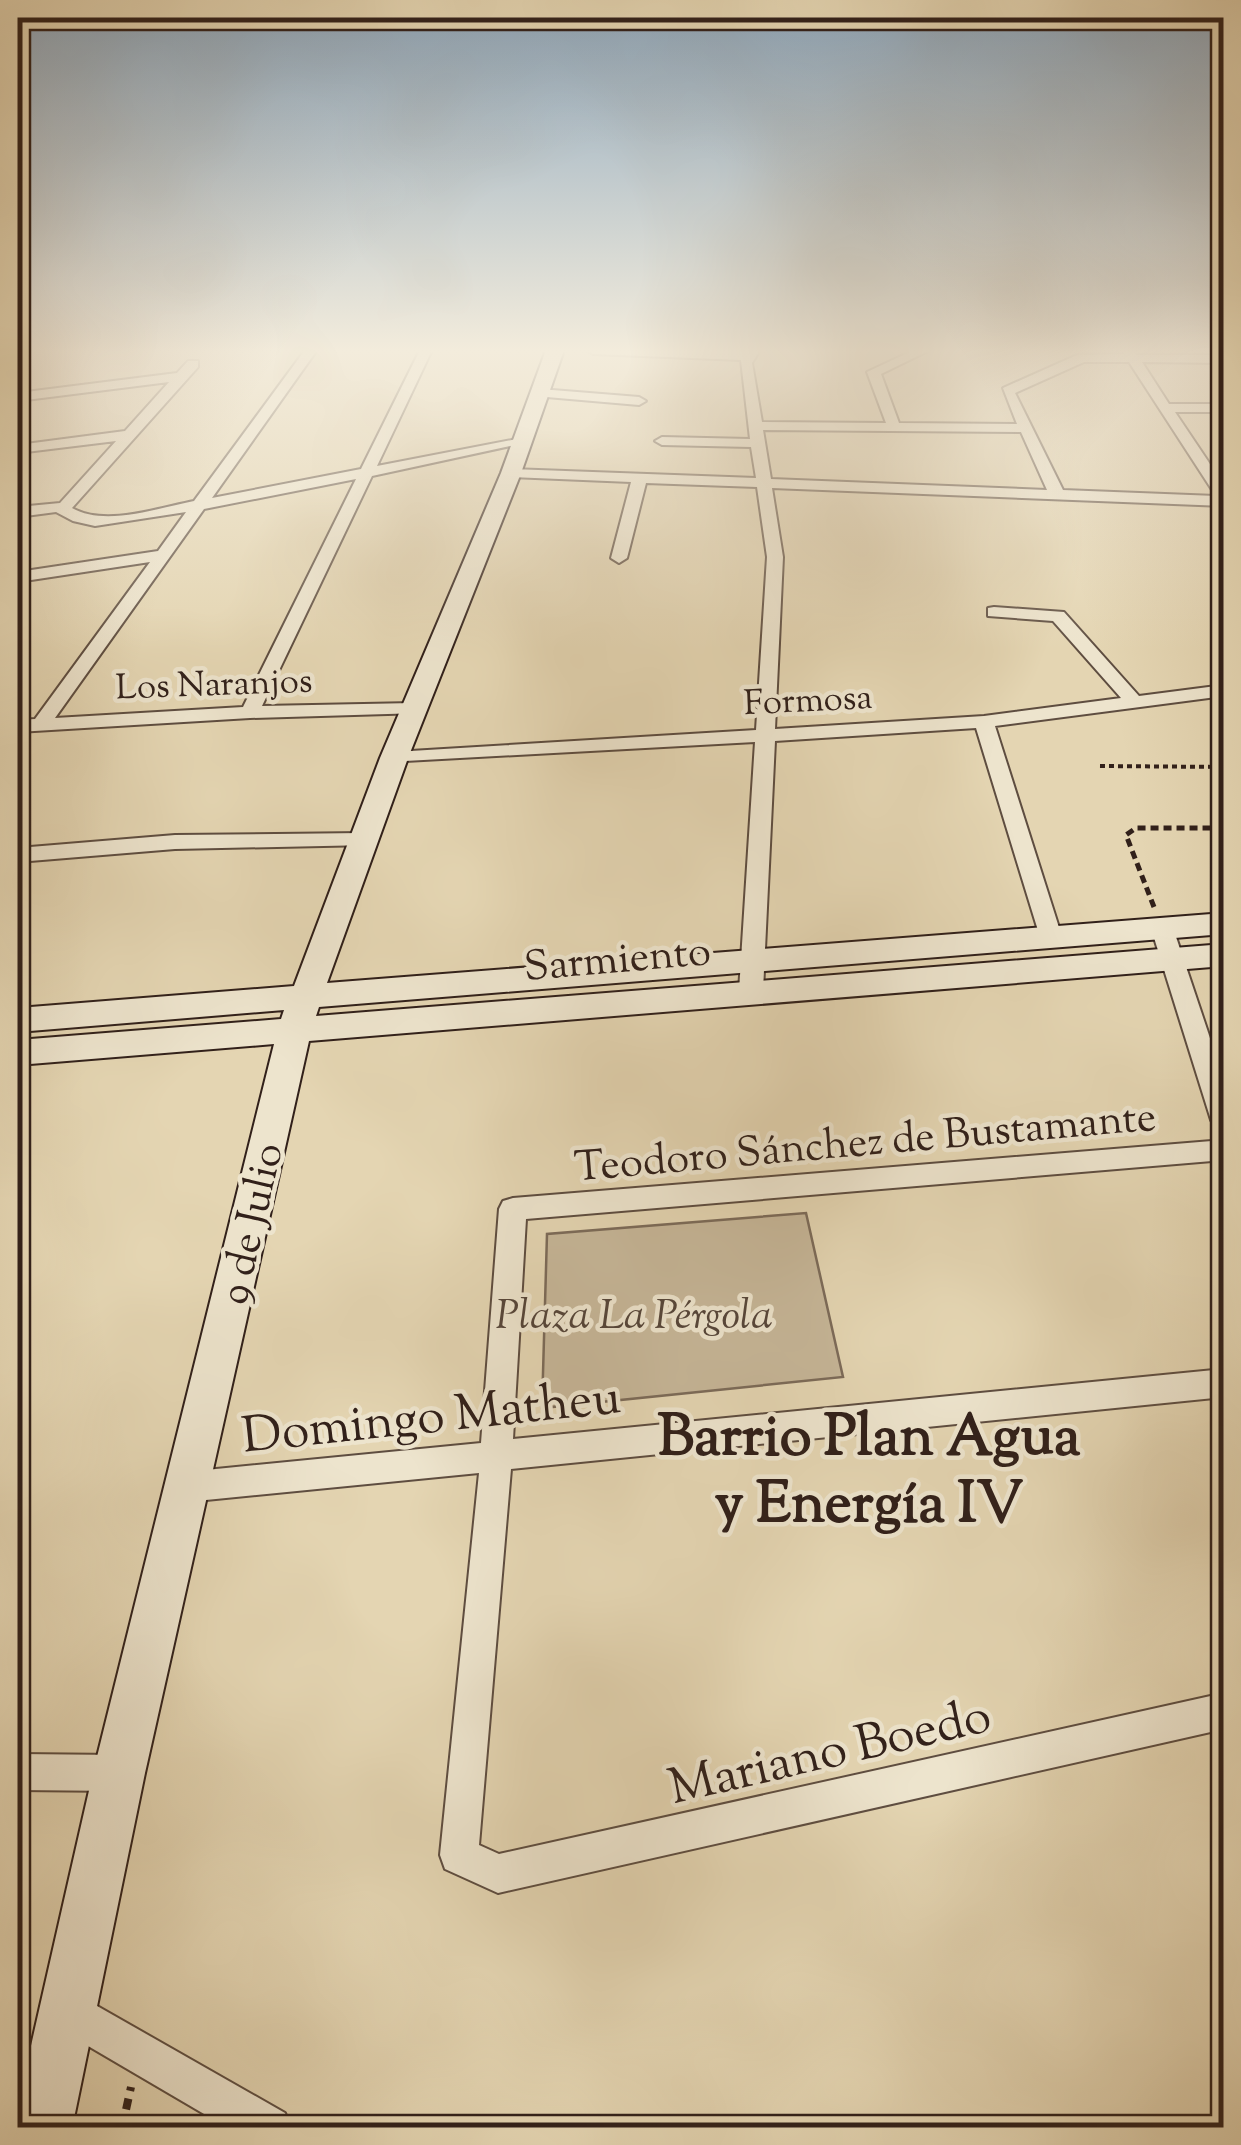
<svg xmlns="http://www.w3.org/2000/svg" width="1241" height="2145" font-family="'Sorts Mill Goudy',serif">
	<rect width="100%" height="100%" fill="#e4d5b2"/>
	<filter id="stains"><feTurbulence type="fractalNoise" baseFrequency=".002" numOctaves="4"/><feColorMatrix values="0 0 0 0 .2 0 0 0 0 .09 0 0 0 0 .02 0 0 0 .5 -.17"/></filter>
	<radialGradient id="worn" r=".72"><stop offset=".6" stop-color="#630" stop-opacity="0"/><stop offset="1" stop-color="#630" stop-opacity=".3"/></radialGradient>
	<!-- green -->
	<path fill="#c6b698" stroke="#7c6b59" stroke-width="2.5" d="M806 1213 843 1377 542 1408 547 1234Z"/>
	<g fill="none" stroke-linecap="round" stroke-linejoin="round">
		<defs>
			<g id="street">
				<path d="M305 350H317L212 498 361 469 420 350H432L377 466 522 438 529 442 372 476 262 706 414 703 423 709 421 713 250 718 18 732V720L35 719 150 562 18 582V572L158 551 186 512 95 526 73 521 56 512 18 517V507L60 503 116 441 18 453V445L125 431 169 382 18 401V393L177 373 188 361H198V367L72 508C105 527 158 508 194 501ZM356 479 243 707 55 718 204 509Z"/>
				<path d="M587 350H760L752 363 762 422 886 423 867 372 914 350H930L881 374 899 423 1017 424 1003 388 1077 355 1124 354 1121 350H1133L1136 355H1224V363L1142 362 1169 404H1224V412H1175L1224 485V506L772 488 783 557 775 729 984 716 1121 698 1053 621 988 616V608L994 607 1064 612 1139 696 1224 685V696L995 726 1062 937 1059 942H1043L1040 937 976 728 775 741 763 991 751 999 739 991 755 742 387 762 384 758 394 752 756 730 767 557 757 487 646 483 627 558 619 563 611 558 631 482 511 477 504 473 511 469 756 478 751 447 662 445 655 441 662 437 750 439 741 360 593 354ZM1084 362H1129L1216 496 1063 490 1015 393ZM763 430 1021 432 1047 490 771 479Z"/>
				<path d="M540 389 639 397 646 401 639 405 535 396 533 393Z"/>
				<path d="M363 833 370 835 374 840 370 845 175 849 18 862V848L175 835Z"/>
				<path d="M1162 920 1173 928 1224 1080V1130L1215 1127 1211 1120 1151 928Z"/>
				<path d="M1224 1140V1160L526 1219 513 1439 1224 1369V1397L511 1469 479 1845 499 1854 1224 1693V1729L498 1893 445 1869 440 1855 479 1473 186 1502 175 1498 170 1487 175 1476 186 1472 481 1443 499 1209 503 1201 513 1198Z"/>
				<path d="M18 1754 119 1755 132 1760 137 1773 132 1786 119 1791 18 1790Z"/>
				<path d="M69 1990 285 2113 291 2128H228L54 2026 48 2011 54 1996Z"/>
			</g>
			<path id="secondary" d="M546 350H564L521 473 408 758 327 983 1224 913V934L319 1007 316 1016 1224 944V966L309 1041 145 1773 72 2128H18V2103L93 1773 274 1044 18 1065V1040L281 1019 284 1010 18 1032V1008L294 986 380 758 501 473Z"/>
		</defs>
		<!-- street casing -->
		<use href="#street" stroke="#5e4d40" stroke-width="4"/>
		<!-- secondary casing -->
		<use href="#secondary" stroke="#31201a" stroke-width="4"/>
		<!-- path-far2 -->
		<path stroke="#31201a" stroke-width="4" stroke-dasharray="5 4" stroke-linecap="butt" d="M1100 766 1224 767"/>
		<!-- path-far1 -->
		<path stroke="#31201a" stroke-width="5" stroke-dasharray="8 5" stroke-linecap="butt" d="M1154 907 1126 835 1136 828H1224"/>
		<!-- path -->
		<path stroke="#31201a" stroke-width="8" stroke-dasharray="11 8" stroke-linecap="butt" d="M122 2128 131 2087"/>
		<!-- street -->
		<use href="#street" fill="#ede4cd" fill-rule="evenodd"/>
		<!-- secondary -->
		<use href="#secondary" fill="#ede4cd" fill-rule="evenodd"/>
	</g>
	<!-- sky -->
	<linearGradient id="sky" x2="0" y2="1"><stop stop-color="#8ea8be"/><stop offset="0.54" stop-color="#f3ecdc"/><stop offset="1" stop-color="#f3ecdc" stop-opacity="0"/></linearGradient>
	<rect width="1241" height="650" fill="url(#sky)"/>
	<g text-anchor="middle" stroke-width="9" stroke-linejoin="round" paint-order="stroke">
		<!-- far-street labels -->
		<g font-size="35" fill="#31201a" stroke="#ede4cd">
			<text transform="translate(214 683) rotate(-2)" y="12">Los Naranjos</text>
			<text transform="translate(808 699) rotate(-3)" y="12">Formosa</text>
		</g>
		<!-- street labels -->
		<g font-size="42" fill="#31201a" stroke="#ede4cd">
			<text transform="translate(617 957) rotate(-5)" y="15">Sarmiento</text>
			<text transform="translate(865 1140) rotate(-5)" y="15">Teodoro Sánchez de Bustamante</text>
			<text transform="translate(249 1223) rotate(-77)" y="15">9 de Julio</text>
		</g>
		<!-- park labels -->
		<g font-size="42" font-style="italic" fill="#56463a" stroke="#ede4cd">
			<text x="634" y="1328">Plaza La Pérgola</text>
		</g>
		<!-- near-street labels -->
		<g font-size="50" fill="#31201a" stroke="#ede4cd">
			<text transform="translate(431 1414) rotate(-6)" y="18">Domingo Matheu</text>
			<text transform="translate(829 1749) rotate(-13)" y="18">Mariano Boedo</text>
		</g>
		<!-- near-quarter labels -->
		<g font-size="58" font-weight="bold" fill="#31201a" stroke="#ede4cd">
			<text x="869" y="1454">Barrio Plan Agua<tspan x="869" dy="67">y Energía IV</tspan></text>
		</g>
	</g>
	<!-- margin -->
	<rect width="1241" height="2145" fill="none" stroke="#e4d5b2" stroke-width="60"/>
	<rect x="20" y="20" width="1201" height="2105" fill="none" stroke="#31201a" stroke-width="5"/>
	<rect x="30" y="30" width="1181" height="2085" fill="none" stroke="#31201a" stroke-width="2.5"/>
	<rect width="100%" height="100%" filter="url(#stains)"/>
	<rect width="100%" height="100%" fill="url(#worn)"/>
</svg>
